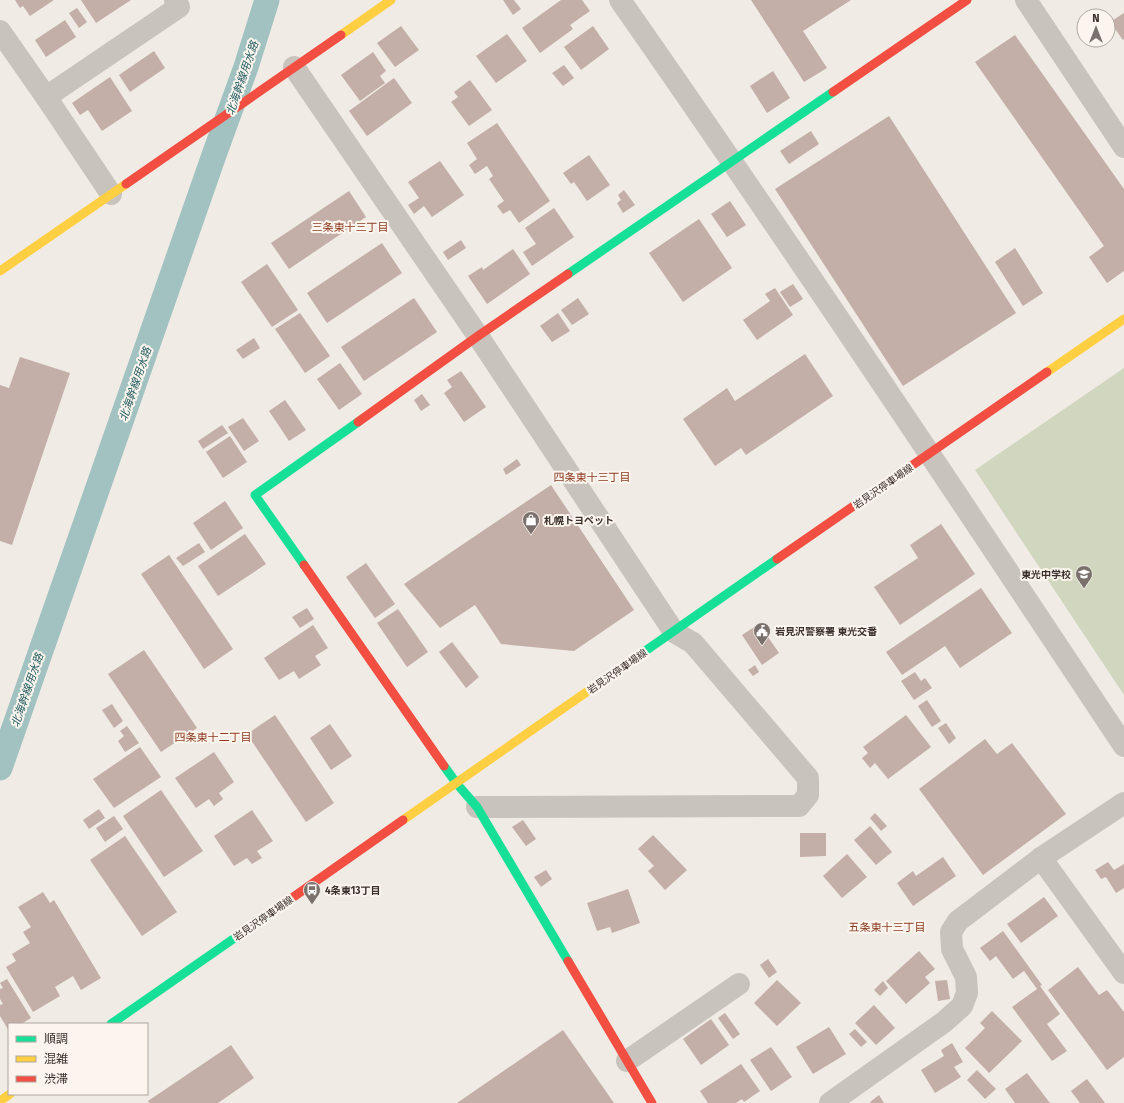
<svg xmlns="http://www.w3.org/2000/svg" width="1124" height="1103" font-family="'Fira Sans','Noto Sans JP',sans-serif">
	<rect width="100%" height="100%" fill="#f0ebe5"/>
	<!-- green -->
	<path fill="#d1d6bf" d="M1124 368V695L975 470Z"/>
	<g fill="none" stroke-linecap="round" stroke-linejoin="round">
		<!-- canal -->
		<path stroke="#a1c2c1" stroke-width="25" d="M0 768 214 155 246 67 267 0"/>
	</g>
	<!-- building -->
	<g fill="#c3afa7">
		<path d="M15 0H54L30 16 23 6 20 8Z"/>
		<path d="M81 0H131L96 23Z"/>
		<path d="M503 0H514L521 9 513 15Z"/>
		<path d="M561 0H582L590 11 570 25 573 29 540 53 522 28Z"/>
		<path d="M751 0H851L803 31 827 68 804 82Z"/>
		<path d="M77 8 87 22 79 28 69 13Z"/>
		<path d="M1124 13V39L1123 40 1110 22Z"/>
		<path d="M65 20 76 37 46 57 35 40Z"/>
		<path d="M401 26 419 50 395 67 377 43Z"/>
		<path d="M593 26 609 49 581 70 564 47Z"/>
		<path d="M507 34 527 61 496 83 476 56Z"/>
		<path d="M1015 35 1124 189V271L1107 283 1089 257 1104 246 975 62Z"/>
		<path d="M154 51 165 68 130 92 119 75Z"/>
		<path d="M373 52 386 71 380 76 385 83 360 101 341 75Z"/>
		<path d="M564 65 574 78 563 86 552 73Z"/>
		<path d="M773 71 790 98 767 113 750 86Z"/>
		<path d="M110 77 132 111 102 131 88 110 80 115 72 103Z"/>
		<path d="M394 78 412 103 367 136 349 111Z"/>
		<path d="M470 80 492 110 469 126 451 102 458 97 454 92Z"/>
		<path d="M889 116 1016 313 903 386 775 189Z"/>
		<path d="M497 123 550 201 519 223 510 210 503 214 497 206 504 201 489 179 493 176 487 166 475 174 469 165 477 159 467 143Z"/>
		<path d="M811 131 819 144 789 164 780 151Z"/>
		<path d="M589 155 610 185 587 201 574 182 571 184 563 173Z"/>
		<path d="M440 161 464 195 432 217 424 206 414 214 408 205 419 198 408 182Z"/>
		<path d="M624 190 635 205 623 213 617 203 621 200 618 195Z"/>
		<path d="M349 191 366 217 289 269 271 243Z"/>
		<path d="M730 201 746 225 727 237 711 214Z"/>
		<path d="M554 208 574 237 532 266 523 252 536 244 525 228Z"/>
		<path d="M699 219 732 268 683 302 649 253Z"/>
		<path d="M461 240 466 248 448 260 443 252Z"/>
		<path d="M382 243 402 273 327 323 307 293Z"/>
		<path d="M1015 248 1043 293 1023 306 995 262Z"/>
		<path d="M513 249 530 274 487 304 468 276 482 267 483 270Z"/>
		<path d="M267 264 298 310 272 327 241 282Z"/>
		<path d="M793 284 803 299 790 307 780 292Z"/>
		<path d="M775 288 793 315 757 340 743 320 770 301 765 294Z"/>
		<path d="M414 298 437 332 364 381 341 347Z"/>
		<path d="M578 298 589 314 572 325 561 310Z"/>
		<path d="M300 313 330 356 305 373 275 329Z"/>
		<path d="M558 313 570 331 552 342 540 326Z"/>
		<path d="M254 338 260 348 243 359 236 350Z"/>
		<path d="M805 354 833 396 746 455 741 448 715 466 683 419 727 388 735 401Z"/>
		<path d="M20 357 70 373 12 545 0 541V385L9 388Z"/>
		<path d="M340 363 362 394 339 410 317 379Z"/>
		<path d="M461 371 486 407 464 422 444 393 452 387 447 380Z"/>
		<path d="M422 394 430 405 421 411 414 400Z"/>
		<path d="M285 400 306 430 289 441 269 411Z"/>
		<path d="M243 418 259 441 244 451 228 427Z"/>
		<path d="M222 425 228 433 203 449 198 441Z"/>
		<path d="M230 436 247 462 223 478 206 452Z"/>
		<path d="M517 459 521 465 506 475 503 469Z"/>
		<path d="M551 485 634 610 574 651 501 644 475 605 440 628 404 584Z"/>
		<path d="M225 501 243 528 211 550 193 523Z"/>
		<path d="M941 524 975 574 900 625 874 587 918 558 910 545Z"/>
		<path d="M245 534 266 564 218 596 198 566Z"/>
		<path d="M199 543 205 552 183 566 176 558Z"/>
		<path d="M169 555 233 649 204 669 141 574Z"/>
		<path d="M366 563 395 604 375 618 346 577Z"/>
		<path d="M981 588 1012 633 960 668 945 646 902 675 886 652Z"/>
		<path d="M307 608 314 619 300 628 292 617Z"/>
		<path d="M398 609 428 652 407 667 377 623Z"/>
		<path d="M759 624 779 653 762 665 742 635Z"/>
		<path d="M313 625 328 648 315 656 321 665 299 679 294 671 279 680 264 658Z"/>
		<path d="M452 642 479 677 466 688 439 652Z"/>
		<path d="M144 650 197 728 161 752 108 674Z"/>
		<path d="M755 665 759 672 753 676 748 670Z"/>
		<path d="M915 672 921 681 925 678 932 688 914 700 901 681Z"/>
		<path d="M927 700 941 721 932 727 918 706Z"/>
		<path d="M112 704 123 721 114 728 102 710Z"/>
		<path d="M275 715 334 803 306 822 247 734Z"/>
		<path d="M906 715 931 747 888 779 875 763 870 768 862 758 868 753 863 747Z"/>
		<path d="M946 723 956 738 949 744 938 728Z"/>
		<path d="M330 724 352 756 331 770 310 738Z"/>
		<path d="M127 726 139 743 125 752 118 741 124 736 120 731Z"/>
		<path d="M985 739 997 754 1012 743 1066 814 983 875 919 789Z"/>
		<path d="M140 747 161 777 114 808 93 779Z"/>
		<path d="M214 752 234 782 219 793 223 799 214 806 209 799 196 808 175 778Z"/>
		<path d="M161 790 203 851 164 877 123 816Z"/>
		<path d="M99 809 105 818 89 829 83 820Z"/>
		<path d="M252 810 273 841 257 851 262 858 252 864 247 858 234 866 214 836Z"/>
		<path d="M875 813 887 826 881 831 870 818Z"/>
		<path d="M114 816 123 829 105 842 96 828Z"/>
		<path d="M523 820 536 839 526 846 512 827Z"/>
		<path d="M870 826 892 852 876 865 854 840Z"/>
		<path d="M800 833H826V856L800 857Z"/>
		<path d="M653 835 687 870 665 890 648 871 654 866 638 849Z"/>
		<path d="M125 836 177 912 142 936 90 860Z"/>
		<path d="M847 854 867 877 842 898 823 876Z"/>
		<path d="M943 857 956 876 913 906 897 883 913 871 916 876Z"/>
		<path d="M1108 862 1114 870 1124 864V888L1116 893 1106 877 1101 879 1095 870Z"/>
		<path d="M546 870 552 879 541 887 534 877Z"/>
		<path d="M628 889 640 923 612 933 610 927 597 931 587 903Z"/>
		<path d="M43 892 50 903 54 900 101 978 81 990 73 976 55 987 60 996 33 1012 6 967 16 961 12 954 30 943 23 932 31 927 18 907Z"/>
		<path d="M1044 897 1058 916 1021 943 1007 924Z"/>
		<path d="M1003 931 1042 985 1040 986 1060 1014 1047 1024 1067 1051 1052 1061 1012 1007 1037 989 1024 971 1013 979 996 956 990 961 980 948Z"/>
		<path d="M919 951 935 969 925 977 930 983 906 1004 886 981Z"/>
		<path d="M768 959 777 972 769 978 760 965Z"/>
		<path d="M1078 967 1099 995 1107 990 1124 1012V1057L1107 1070 1048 990Z"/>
		<path d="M7 979 31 1018 21 1024H9V1031L0 1016V1005L3 1004 0 999V989L3 988 0 983Z"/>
		<path d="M777 980 801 1003 777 1026 754 1003Z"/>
		<path d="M947 980 950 999 938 1001 935 981Z"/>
		<path d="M883 981 888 988 880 996 874 990Z"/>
		<path d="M874 1005 895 1028 876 1045 855 1023Z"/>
		<path d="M992 1011 1022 1041 989 1073 965 1048 985 1028 980 1023Z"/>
		<path d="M725 1013 740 1034 733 1039 718 1018Z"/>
		<path d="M711 1019 729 1045 701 1065 683 1039Z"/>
		<path d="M829 1027 846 1054 813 1074 796 1047Z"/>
		<path d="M855 1029 867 1042 861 1047 849 1034Z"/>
		<path d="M563 1030 614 1103H457Z"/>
		<path d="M952 1043 963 1062 954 1067 961 1077 935 1093 921 1070 944 1056 941 1050Z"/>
		<path d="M231 1045 254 1078 218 1103H149L148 1101Z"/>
		<path d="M771 1047 792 1077 771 1091 750 1060Z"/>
		<path d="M741 1064 760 1091 744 1102 742 1099 736 1103H708L700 1091Z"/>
		<path d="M977 1070 996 1089 985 1099 967 1080Z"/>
		<path d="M1027 1073 1050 1103H1015L1005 1089Z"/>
		<path d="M1087 1079 1105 1103H1080L1071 1091Z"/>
		<path d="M879 1095 884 1103H871L870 1102Z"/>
	</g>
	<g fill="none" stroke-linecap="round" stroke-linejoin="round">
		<!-- street -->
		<g stroke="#c9c3be" stroke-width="22">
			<path d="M620 0C792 246 958 496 1124 746"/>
			<path d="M1026 0 1124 147"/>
			<path d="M0 31 46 97 111 194"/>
			<path d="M294 67 478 336 674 632 693 643 808 778V795L799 806 477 807"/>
			<path d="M46 97 179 7 175 0"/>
			<path d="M1041 858 1124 973"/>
			<path d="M627 1061 739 984"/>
			<path d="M830 1103 944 1022 962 1006 967 993 966 977 952 949 951 932 958 921 1041 858 1124 803"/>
		</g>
		<!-- fast -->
		<g stroke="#16e098" stroke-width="9">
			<path d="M568 274 833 92"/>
			<path d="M304 565 255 495 358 422"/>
			<path d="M598 684 777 559"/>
			<path d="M444 766 457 784 477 807 568 961"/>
			<path d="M111 1024 272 912"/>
		</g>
		<!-- slow -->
		<g stroke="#ffcf43" stroke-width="9">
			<path d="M341 35 391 0"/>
			<path d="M0 271 126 184"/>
			<path d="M1047 372 1124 319"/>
			<path d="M403 820 598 684"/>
			<path d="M0 1101 10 1094"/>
		</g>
		<!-- jam -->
		<g stroke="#f24e42" stroke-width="9">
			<path d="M833 92 967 0"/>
			<path d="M126 184 341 35"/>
			<path d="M358 422 478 336 568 274"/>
			<path d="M777 559 1047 372"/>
			<path d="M304 565 444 766"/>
			<path d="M272 912 403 820"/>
			<path d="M568 961 652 1103"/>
		</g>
	</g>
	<!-- icons -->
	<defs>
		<symbol id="shop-pin" viewBox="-11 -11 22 30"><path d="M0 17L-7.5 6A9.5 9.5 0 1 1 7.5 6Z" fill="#7a716c" stroke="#fbf5ee"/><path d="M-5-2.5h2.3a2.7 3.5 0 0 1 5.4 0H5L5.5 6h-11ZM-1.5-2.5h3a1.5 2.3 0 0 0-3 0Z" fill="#fff"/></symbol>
		<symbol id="school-pin" viewBox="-11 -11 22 30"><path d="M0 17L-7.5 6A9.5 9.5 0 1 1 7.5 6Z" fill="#7a716c" stroke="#fbf5ee"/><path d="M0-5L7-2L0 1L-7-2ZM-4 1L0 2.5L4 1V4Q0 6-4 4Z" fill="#fff"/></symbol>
		<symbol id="civic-pin" viewBox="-11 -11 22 30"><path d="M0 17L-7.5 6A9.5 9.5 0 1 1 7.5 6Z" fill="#7a716c" stroke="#fbf5ee"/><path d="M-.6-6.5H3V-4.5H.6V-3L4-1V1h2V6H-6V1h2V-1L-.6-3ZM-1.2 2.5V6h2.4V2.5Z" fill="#fff"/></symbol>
		<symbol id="bus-pin" viewBox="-11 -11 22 30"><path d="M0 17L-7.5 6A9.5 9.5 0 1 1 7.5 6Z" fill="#7a716c" stroke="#fbf5ee"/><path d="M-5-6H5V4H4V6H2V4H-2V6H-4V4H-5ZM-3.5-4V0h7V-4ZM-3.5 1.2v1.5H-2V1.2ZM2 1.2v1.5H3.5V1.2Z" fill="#fff"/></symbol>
	</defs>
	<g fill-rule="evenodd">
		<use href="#shop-pin" x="521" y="510" width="20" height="27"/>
		<use href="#school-pin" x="1074" y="564" width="20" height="27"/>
		<use href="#civic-pin" x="752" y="621" width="20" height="27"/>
		<use href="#bus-pin" x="302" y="880" width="20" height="27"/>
	</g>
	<g text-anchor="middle" stroke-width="4" stroke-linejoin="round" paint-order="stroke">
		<!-- street labels -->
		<g font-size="10" fill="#3b302b" stroke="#fbf5ee">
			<text transform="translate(883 486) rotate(-35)" y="4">岩見沢停車場線</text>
			<text transform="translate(617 671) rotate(-35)" y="4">岩見沢停車場線</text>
			<text transform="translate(263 918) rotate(-35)" y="4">岩見沢停車場線</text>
		</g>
		<!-- poi labels -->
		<g font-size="10" font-weight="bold" fill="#3b302b" stroke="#fbf5ee" text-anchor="start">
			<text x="544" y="524">札幌トヨペット</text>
			<text x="1071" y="578" text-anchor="end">東光中学校</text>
			<text x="775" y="635">岩見沢警察署 東光交番</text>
			<text x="325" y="894">4条東13丁目</text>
		</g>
		<!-- water labels -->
		<g font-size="11" font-style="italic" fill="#1f5a5e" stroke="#fbf5ee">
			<text transform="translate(242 78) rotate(-71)" y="4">北海幹線用水路</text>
			<text transform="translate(135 384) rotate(-71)" y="4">北海幹線用水路</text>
			<text transform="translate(27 690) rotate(-71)" y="4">北海幹線用水路</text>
		</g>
		<!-- neighbourhood labels -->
		<g font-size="11" fill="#8c3b22" stroke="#fbf5ee">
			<text x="350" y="231">三条東十三丁目</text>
			<text x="592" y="481">四条東十三丁目</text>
			<text x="213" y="741">四条東十二丁目</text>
			<text x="887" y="931">五条東十三丁目</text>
		</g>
	</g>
	<!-- legend -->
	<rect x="8" y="1023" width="140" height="72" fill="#fbf5ee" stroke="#aea6a0"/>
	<rect x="16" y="1036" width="20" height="6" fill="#16e098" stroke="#aea6a0"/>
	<text x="44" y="1043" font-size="12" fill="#3b302b">順調</text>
	<rect x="16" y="1056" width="20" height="6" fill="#ffcf43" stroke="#aea6a0"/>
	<text x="44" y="1063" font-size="12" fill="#3b302b">混雑</text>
	<rect x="16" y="1076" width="20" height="6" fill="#f24e42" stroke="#aea6a0"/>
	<text x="44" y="1083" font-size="12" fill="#3b302b">渋滞</text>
	<!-- north arrow -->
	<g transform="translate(1096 28)"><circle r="19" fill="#fbf5ee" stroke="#aea6a0"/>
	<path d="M0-3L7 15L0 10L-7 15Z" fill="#7a716c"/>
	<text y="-6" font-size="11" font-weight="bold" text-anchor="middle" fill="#3b302b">N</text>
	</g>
</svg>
